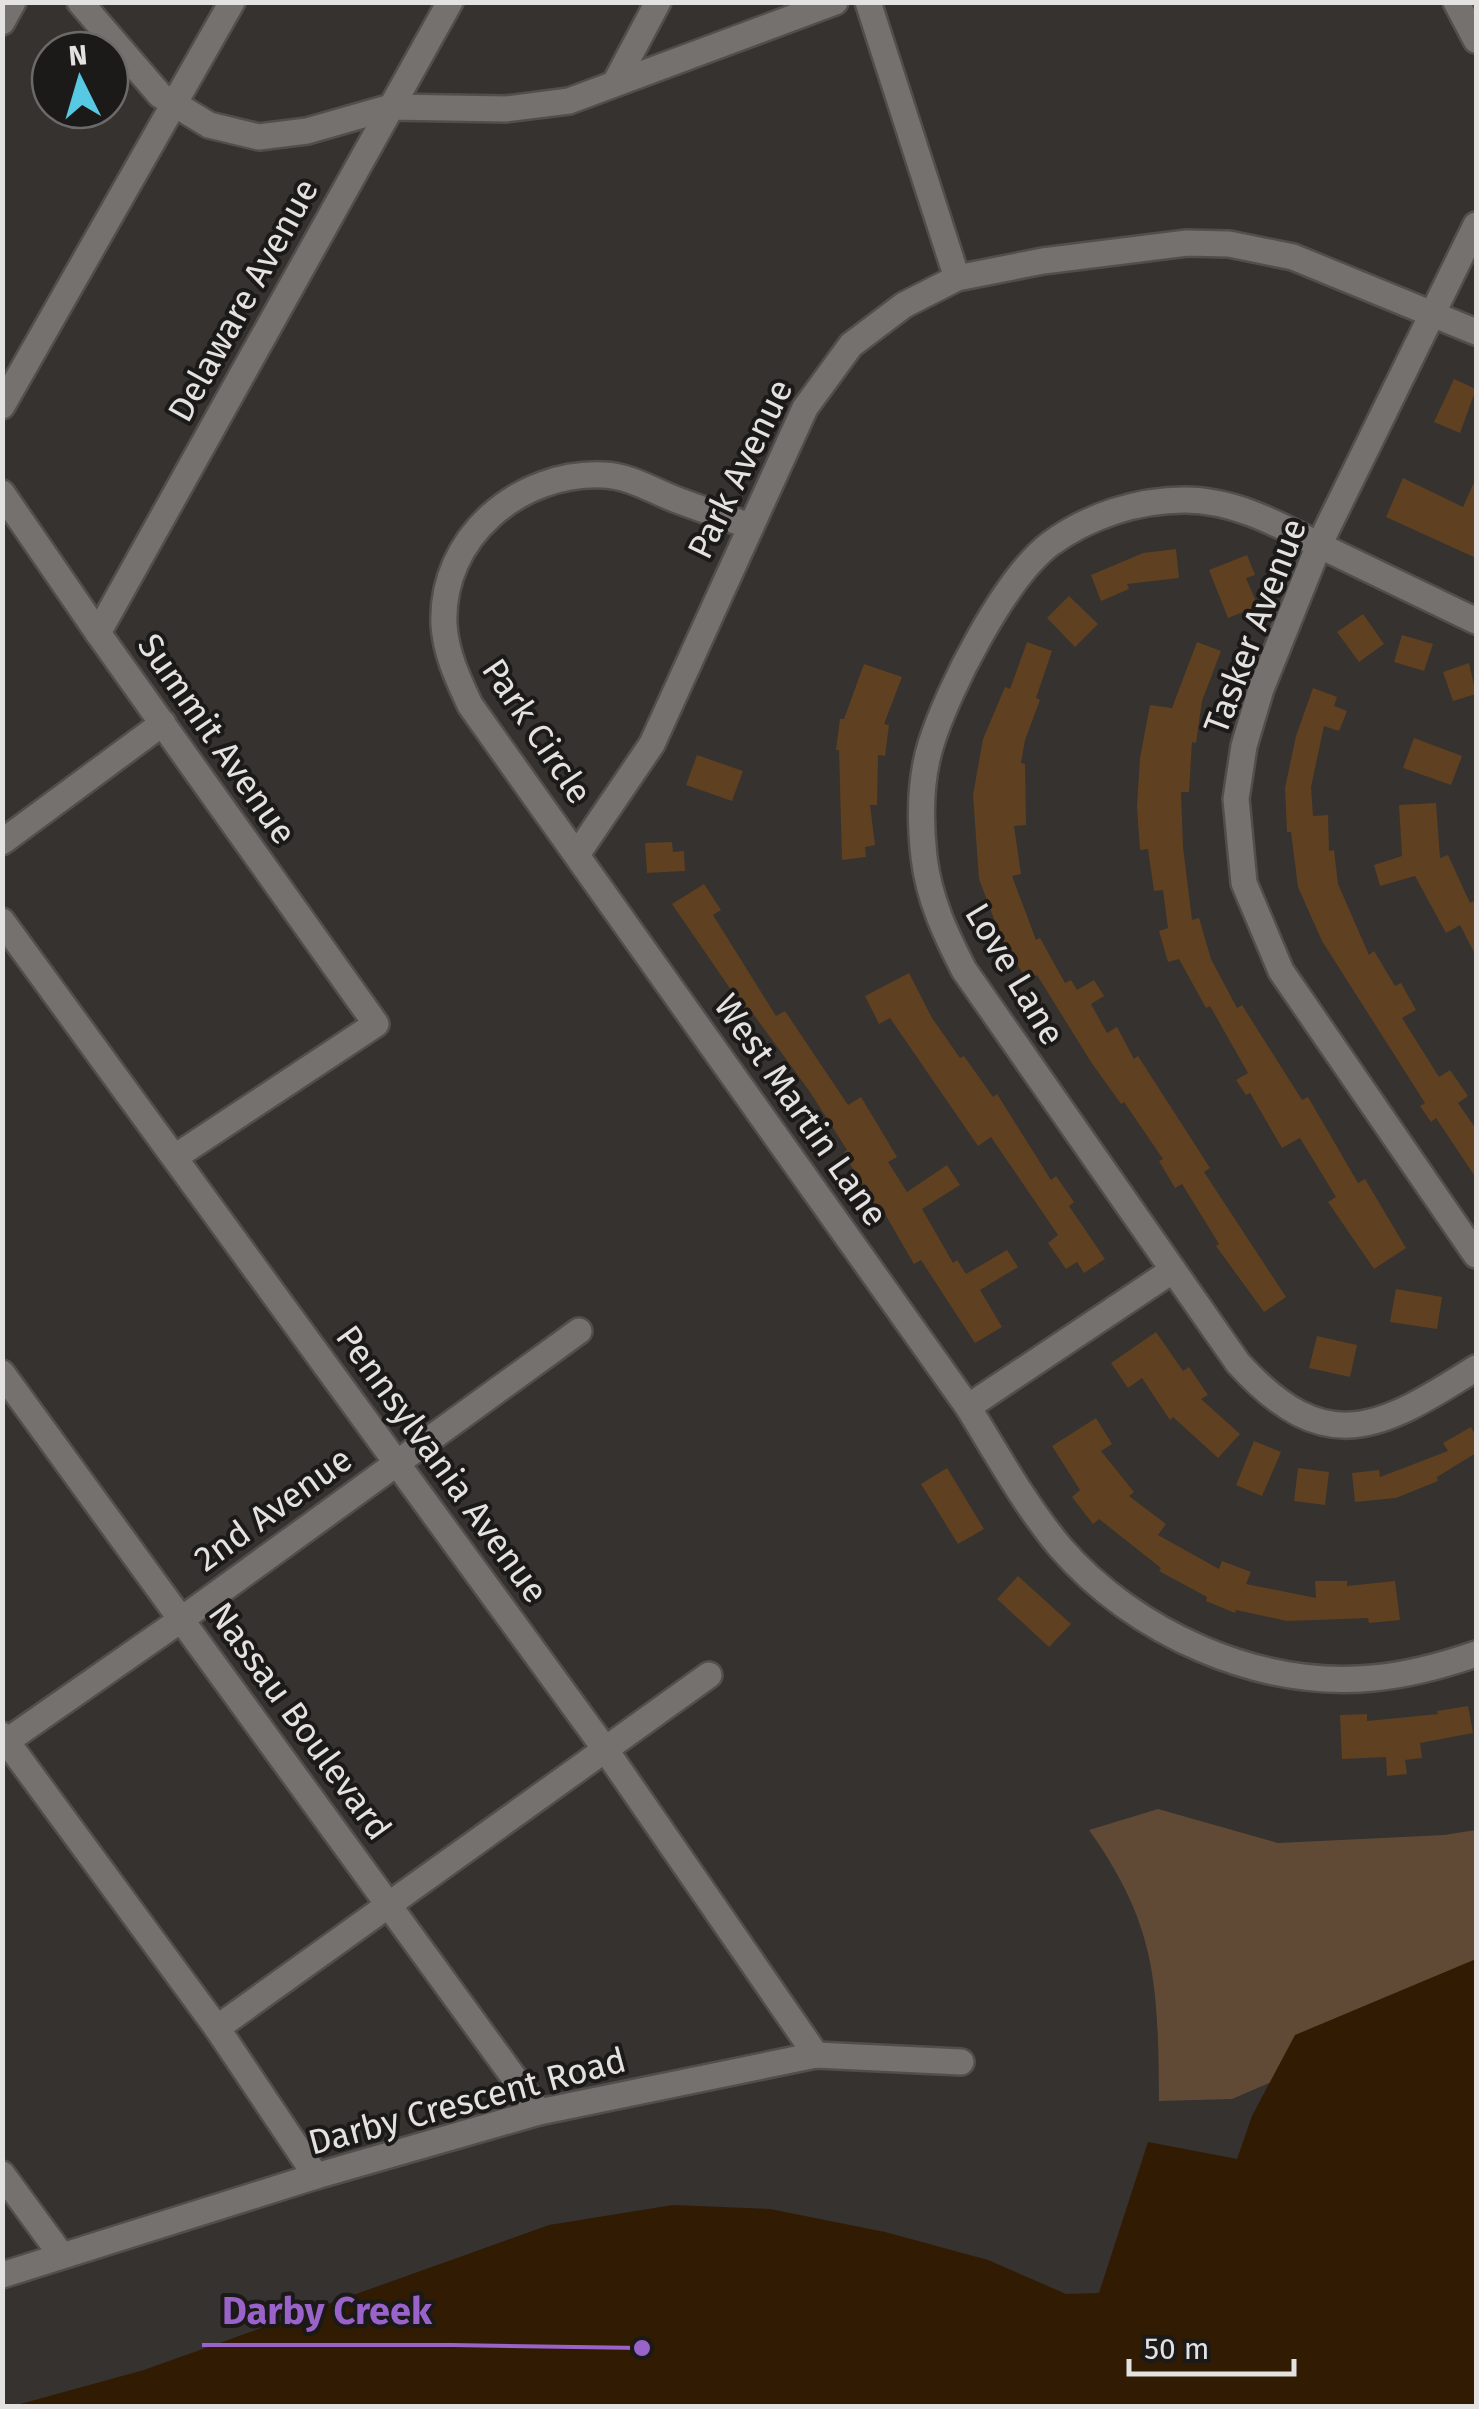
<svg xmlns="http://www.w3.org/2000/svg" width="1479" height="2409" font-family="'Fira Sans',sans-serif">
	<rect width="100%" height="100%" fill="#35322f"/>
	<!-- green -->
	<path fill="#604a36" d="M1158 1809 1278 1843 1444 1835 1476 1830V1960L1369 2040 1232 2099 1159 2101C1158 1986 1158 1927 1089 1830Z"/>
	<!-- water -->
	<path fill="#311b03" d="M1476 1959V2406H13L144 2370 549 2225 673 2205 770 2209 885 2232 988 2260 1066 2294 1099 2293 1148 2142 1237 2159 1252 2116 1295 2035Z"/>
	<!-- building -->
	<g fill="#5f4021">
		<path d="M1454 379 1476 389 1460 433 1434 422Z"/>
		<path d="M1403 478 1463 507 1476 478V558L1386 517Z"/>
		<path d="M1176 549 1179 578 1127 584 1129 589 1101 601 1091 575 1143 553Z"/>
		<path d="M1247 555 1255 575 1246 578 1258 606 1228 618 1209 570Z"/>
		<path d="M1069 596 1098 624 1075 647 1047 618Z"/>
		<path d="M1363 614 1384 644 1359 662 1337 632Z"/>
		<path d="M1402 635 1433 644 1424 671 1394 662Z"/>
		<path d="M1027 642 1052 651 1036 698 1040 700 1025 740 1021 763 1025 764 1026 825 1014 826 1021 874 1012 876 1036 940 1040 938 1065 983 1071 980 1077 990 1094 980 1104 996 1091 1004 1107 1033 1117 1027 1134 1059 1138 1056 1210 1168 1204 1172 1286 1297 1264 1312 1216 1246 1219 1244 1182 1184 1175 1188 1159 1161 1163 1159 1124 1102 1121 1104 1091 1062 1037 975 1027 981 1000 935 979 879 973 795 983 739 1005 687 1010 689Z"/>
		<path d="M1197 642 1221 651 1202 701 1196 743 1192 742 1189 792H1181L1183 847 1192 920 1199 918 1211 959 1237 1008 1242 1005 1302 1100 1308 1097 1358 1183 1365 1179 1406 1248 1374 1269 1328 1202 1336 1197 1300 1138 1282 1148 1250 1093 1246 1095 1236 1080 1248 1073 1210 1006 1206 1008 1179 959 1168 962 1159 931 1168 928 1163 890 1154 891 1148 849 1140 850 1137 807 1140 758 1150 705 1172 708Z"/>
		<path d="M1469 663 1476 694 1453 701 1443 672Z"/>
		<path d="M864 664 902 677 884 724 889 725 885 756 878 755 877 805H870L875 845 865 847 866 857 842 860 839 750H836L840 719H844Z"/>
		<path d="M1313 688 1337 697 1334 706 1347 711 1339 731 1324 726 1311 787 1313 816 1328 815 1329 851 1334 850 1338 884 1369 955 1374 951 1395 986 1401 983 1416 1010 1402 1018 1439 1077 1450 1070 1468 1096 1458 1103 1476 1129V1178L1436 1118 1431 1122 1420 1106 1425 1103 1322 941 1298 887 1291 832H1287L1285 788 1296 736Z"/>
		<path d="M1414 738 1462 756 1451 785 1403 768Z"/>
		<path d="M697 755 743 771 732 801 686 785Z"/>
		<path d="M1436 803 1440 858 1448 855 1470 903 1476 900V956L1460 925 1446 933 1415 876 1380 886 1374 865 1402 856 1399 805Z"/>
		<path d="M672 842 673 852 684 851 685 871 647 873 645 843Z"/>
		<path d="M704 884 721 910 713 915 776 1016 785 1011 848 1105 861 1097 897 1157 888 1162 907 1192 947 1165 960 1185 922 1209 953 1263 957 1260 966 1274 1007 1250 1018 1267 980 1290 1002 1327 975 1343 921 1260 914 1264 885 1214 878 1218 844 1152 847 1150 810 1092 751 1011 744 1015 729 987 672 904Z"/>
		<path d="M909 973 932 1018 960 1058 964 1056 993 1097 997 1094 1051 1180 1056 1176 1074 1202 1069 1206 1105 1259 1084 1273 1077 1262 1066 1269 1048 1243 1058 1235 991 1137 978 1146 890 1018 879 1024 865 996Z"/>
		<path d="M1396 1289 1442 1297 1437 1329 1390 1322Z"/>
		<path d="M1156 1332 1183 1371 1189 1367 1208 1395 1201 1399 1240 1434 1218 1458 1173 1417 1170 1420 1142 1378 1128 1388 1111 1363Z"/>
		<path d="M1317 1336 1357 1345 1350 1377 1309 1368Z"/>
		<path d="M1096 1418 1112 1444 1101 1451 1134 1492 1129 1496 1166 1524 1158 1535 1219 1569 1222 1561 1251 1572 1246 1584 1316 1598 1315 1581H1347V1586L1395 1581 1400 1620 1369 1623 1368 1618 1287 1621 1236 1610 1235 1613 1206 1601 1207 1597 1159 1571 1161 1568 1099 1519 1093 1524 1072 1497 1080 1490 1052 1446Z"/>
		<path d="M1471 1427 1476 1437V1453L1437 1477 1438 1481 1396 1498 1355 1502 1352 1473 1379 1470 1380 1477 1448 1451 1443 1443Z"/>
		<path d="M1254 1441 1281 1452 1262 1496 1236 1485Z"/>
		<path d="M947 1468 984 1529 958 1544 921 1484Z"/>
		<path d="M1298 1468 1329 1472 1325 1505 1294 1501Z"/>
		<path d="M1018 1576 1071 1624 1049 1647 997 1599Z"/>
		<path d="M1468 1706 1473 1733 1420 1743 1422 1758 1405 1760 1407 1774 1387 1776 1386 1757 1342 1759 1340 1715 1367 1714V1721L1438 1714 1437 1711Z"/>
	</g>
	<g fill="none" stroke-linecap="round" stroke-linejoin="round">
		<defs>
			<g id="minor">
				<path d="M80 2 160 95 209 125 259 137 307 131 391 107 506 109 569 101 835 2"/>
				<path d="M868 2 957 278"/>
				<path d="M1456 2 1476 40"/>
				<path d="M2 22 13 2"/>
				<path d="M615 83 658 2"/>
				<path d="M1476 225 1319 545 1261 689 1244 746 1236 799 1244 883 1281 971 1476 1255"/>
				<path d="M2 406 232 2"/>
				<path d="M2 493 98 633 376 1024 175 1157"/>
				<path d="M749 526C725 517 701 509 677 500 653 491 630 476 604 475 520 471 440 537 444 625 446 654 458 679 470 705L968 1407C997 1454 1025 1505 1060 1547 1134 1633 1259 1689 1373 1678 1407 1675 1444 1665 1476 1654"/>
				<path d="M1476 621C1429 598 1381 575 1333 552 1286 529 1239 500 1185 500 1137 500 1088 516 1050 544 1005 578 948 689 931 744 920 779 920 821 924 857 929 899 945 933 964 970L1238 1363C1326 1460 1380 1429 1476 1368"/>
				<path d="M98 633 450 2"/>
				<path d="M2 842 163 723"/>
				<path d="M578 853 652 744 805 408 851 345 904 305 957 278 1043 261 1187 243 1229 244 1293 257 1476 332"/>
				<path d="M2 921 605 1749 816 2055"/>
				<path d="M2 1373 539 2112"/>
				<path d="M968 1407 1173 1270"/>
				<path d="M2 1735 217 2028 316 2176"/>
				<path d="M7 1741 182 1619 579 1331"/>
				<path d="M217 2028 709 1675"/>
				<path d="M2 2174 62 2256"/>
				<path d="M2 2275 316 2176 539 2112 816 2055 961 2062"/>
			</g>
		</defs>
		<!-- minor casing -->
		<use href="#minor" stroke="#514e4c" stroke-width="30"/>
		<!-- minor -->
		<use href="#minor" stroke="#75716e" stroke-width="25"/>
	</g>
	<g text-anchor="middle" stroke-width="8" stroke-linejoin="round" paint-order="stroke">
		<!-- street labels -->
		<g font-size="35" fill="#e4e2e1" stroke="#1b1a19">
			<text transform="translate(243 300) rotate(-61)" y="12">Delaware Avenue</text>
			<text transform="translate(740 469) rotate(-64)" y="12">Park Avenue</text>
			<text transform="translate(1255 626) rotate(-69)" y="12">Tasker Avenue</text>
			<text transform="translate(537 731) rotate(56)" y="12">Park Circle</text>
			<text transform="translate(217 739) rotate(55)" y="12">Summit Avenue</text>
			<text transform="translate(1015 974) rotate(59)" y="12">Love Lane</text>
			<text transform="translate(801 1110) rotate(55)" y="12">West Martin Lane</text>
			<text transform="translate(442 1464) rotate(54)" y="12">Pennsylvania Avenue</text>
			<text transform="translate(273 1509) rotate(-36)" y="12">2nd Avenue</text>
			<text transform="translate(300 1721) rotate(54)" y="12">Nassau Boulevard</text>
			<text transform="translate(467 2101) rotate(-15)" y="12">Darby Crescent Road</text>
		</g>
	</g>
	<!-- callouts -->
	<path fill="none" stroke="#9a63c9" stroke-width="4" d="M642 2348L452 2345H202"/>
	<circle fill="#9a63c9" stroke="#1b1a19" stroke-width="4" cx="642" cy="2348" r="10"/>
	<g font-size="38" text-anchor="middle" font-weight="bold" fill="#9a63c9" stroke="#1b1a19" stroke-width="8" stroke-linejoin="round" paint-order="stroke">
		<text x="327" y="2324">Darby Creek</text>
	</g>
	<!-- border -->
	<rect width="1479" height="2409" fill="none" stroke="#e4e2e1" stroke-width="10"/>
	<!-- north arrow -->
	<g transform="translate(80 80) rotate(355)"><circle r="48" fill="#1b1a19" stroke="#6b6a69" stroke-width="2.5"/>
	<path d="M0-8L18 38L0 25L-18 38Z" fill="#57c9e2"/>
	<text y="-15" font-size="28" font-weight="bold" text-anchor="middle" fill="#e4e2e1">N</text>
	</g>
	<!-- scale -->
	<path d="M1129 2359v15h165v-15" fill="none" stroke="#e4e2e1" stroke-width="5"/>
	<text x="1144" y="2359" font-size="30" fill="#e4e2e1" stroke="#1b1a19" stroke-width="8" paint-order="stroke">50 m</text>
</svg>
